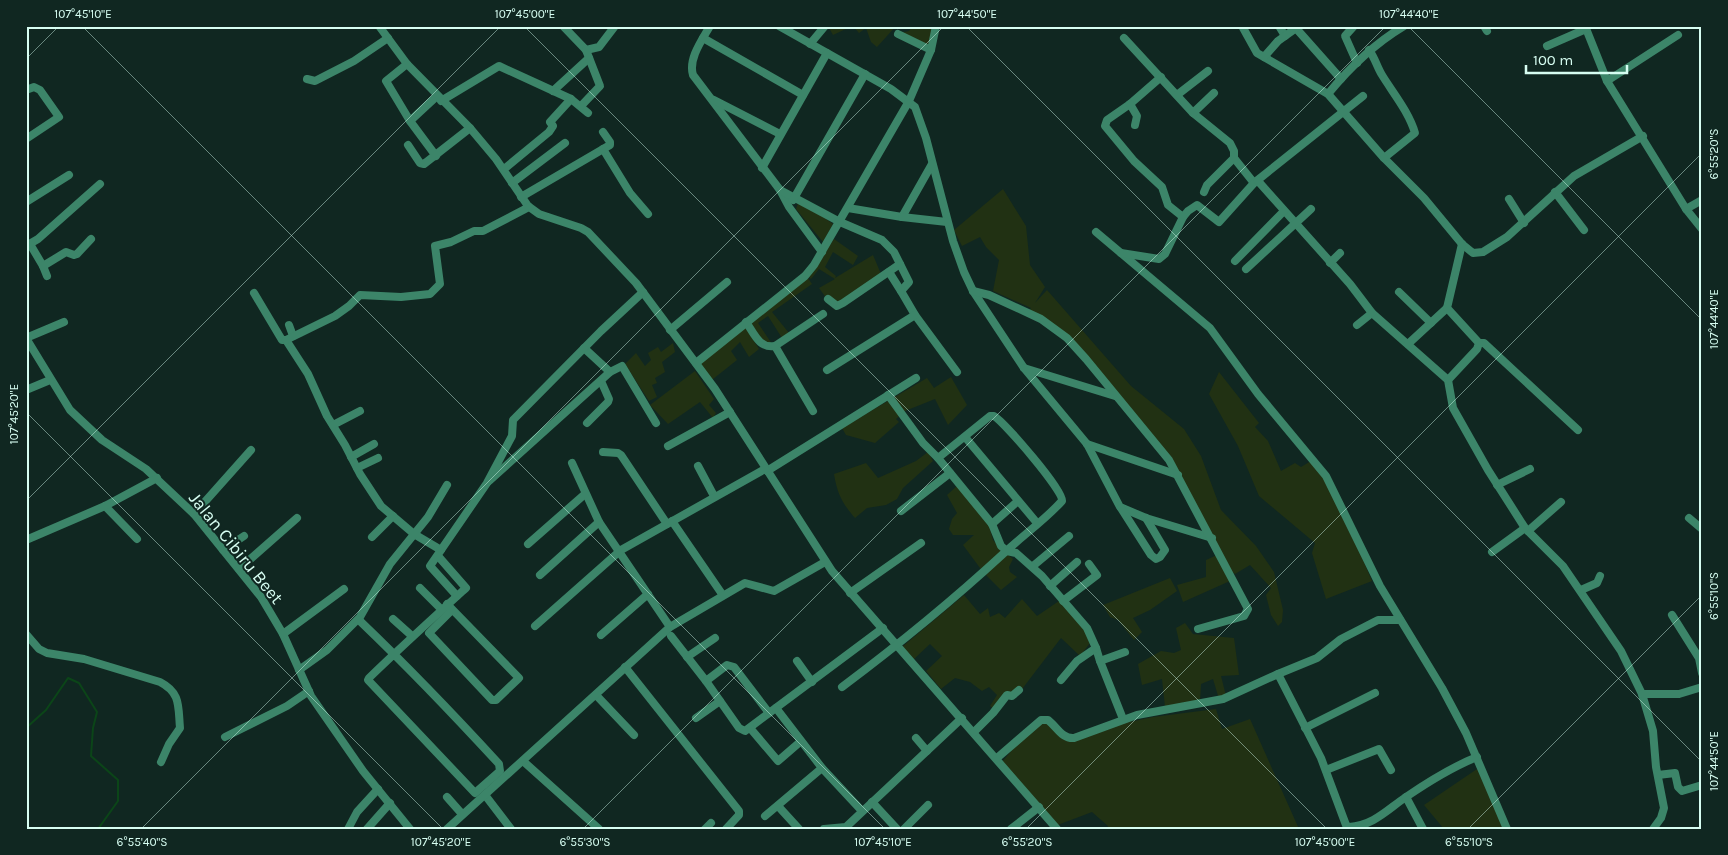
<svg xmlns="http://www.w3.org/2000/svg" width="1728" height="855" font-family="Karla,sans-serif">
	<rect width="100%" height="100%" fill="#102721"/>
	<!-- green -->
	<g fill="#213113">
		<path d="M828 26H852L833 35Z"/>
		<path d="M853 26H896L877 47 871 42 866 28 859 33Z"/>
		<path d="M913 26H934L930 47 901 33 909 31Z"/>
		<path d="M1003 189 1026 226 1030 265 1045 287 1035 303 1047 290 1131 386 1184 429 1201 456 1221 510 1256 546 1274 572 1283 610 1282 622 1278 626 1271 615 1266 595 1271 588 1250 565 1235 574 1226 567 1160 448 1062 333 1029 311 1031 308 993 291 999 260 986 247 980 237 962 246 954 230Z"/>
		<path d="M799 200 833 224 823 242 796 209Z"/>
		<path d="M834 239 858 256 853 265 833 252 825 267 836 276 835 278 873 255 881 274 835 310 819 288 835 279 819 269 811 279 808 276Z"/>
		<path d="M808 278 812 284 772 312 789 333 782 338 768 316 758 323 772 344 767 346 749 322Z"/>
		<path d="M745 327 759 349 749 357 740 342 731 351 737 360 708 383 696 366Z"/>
		<path d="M673 343 675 352 662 362 665 372 655 378 657 383 652 385 657 397 649 401 625 364 636 353 645 366 651 360 648 353 658 347 661 352Z"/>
		<path d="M695 371 714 399 709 405 716 413 713 418 700 402 668 424 650 405Z"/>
		<path d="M1219 372 1259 423 1255 427 1268 441 1281 471 1295 463 1301 467 1311 461 1330 482 1372 581 1326 599 1312 553 1315 543 1259 496 1238 446 1209 394Z"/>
		<path d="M951 377 967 405 948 425 935 399 905 411 896 419 899 422 875 443 846 435 842 428 927 378 934 388Z"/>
		<path d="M928 452 933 461 903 488 897 499 886 505 867 508 855 518C842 503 837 493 834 474L866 463 878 478 916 461Z"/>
		<path d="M957 486 989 526 993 540 1002 550 983 572 963 545 974 535H953L949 529 952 519 957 513 947 495Z"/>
		<path d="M1007 554 1013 559 1009 567 1010 572 1017 577 1001 590 986 575Z"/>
		<path d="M1217 555 1230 581 1183 602 1177 585 1206 577V560Z"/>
		<path d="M1170 578 1177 591 1150 610 1133 618 1142 632 1134 640 1118 620 1110 617 1103 605Z"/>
		<path d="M964 595 980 614 988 608 990 617 999 613 1005 618 1022 599 1037 616 1059 601 1085 630 1090 643 1080 656 1061 638 1016 697 1006 695 995 710 990 706 997 695 989 687 982 691 970 682 955 678 941 689 926 671 942 656 930 644 914 659 902 647Z"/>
		<path d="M1185 623 1193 634 1234 638 1239 675 1221 676 1226 696 1219 699 1213 679 1201 684 1200 703 1165 707 1162 679 1142 685 1138 664 1161 651 1174 653 1181 650 1176 628Z"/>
		<path d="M1216 709 1222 729 1250 719 1299 829H1107L1108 826 1092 812 1055 826 1001 763 1033 726 1049 721 1064 736 1153 717Z"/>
		<path d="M1477 769 1505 829H1444L1424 805Z"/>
	</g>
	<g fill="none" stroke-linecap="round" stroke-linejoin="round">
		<!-- stream -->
		<path stroke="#0b4518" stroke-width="2" d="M26 728 46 710 68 678 79 683 97 712 93 728 91 756 118 780V801L98 829"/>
		<!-- minor -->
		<g stroke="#3c8569" stroke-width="8">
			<path d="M379 26 407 64 470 128 496 159 528 206 539 214 581 228 588 232 636 283 715 389 832 571 1057 829"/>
			<path d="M563 26 586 50 599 47 615 26"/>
			<path d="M710 26C702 40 688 59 693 75L780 190 789 207 822 252"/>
			<path d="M779 26 891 89 915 107 926 138 953 241 964 272 973 291 1024 368 1087 444 1120 507 1146 518 1212 538"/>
			<path d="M1242 26 1257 53 1328 94 1384 158 1424 198 1462 244 1473 253 1483 252 1507 237 1574 176 1643 136"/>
			<path d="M1279 26 1285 36"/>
			<path d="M1294 26 1341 79"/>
			<path d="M1354 26 1345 36 1357 63"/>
			<path d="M1484 26 1487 31"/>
			<path d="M1585 26 1607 81 1686 209 1702 229"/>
			<path d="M898 34 931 50"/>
			<path d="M703 38 803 95"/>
			<path d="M1124 38 1193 113 1230 143 1234 151V158L1254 183"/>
			<path d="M810 44 825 26"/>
			<path d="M1547 46 1586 29"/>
			<path d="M1369 50C1375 58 1377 67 1382 75 1393 93 1409 112 1415 133L1384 158"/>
			<path d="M1264 57 1278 41 1299 26"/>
			<path d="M407 64 386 81 410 121 436 156"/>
			<path d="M1161 77 1130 104 1107 120 1105 126 1134 161 1162 187 1168 205 1183 217 1188 211 1197 205 1219 222 1254 183 1363 96"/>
			<path d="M307 79 315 81 354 61 388 38"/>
			<path d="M1607 81 1678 35"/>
			<path d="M26 90 34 87 40 90 59 117 26 139"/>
			<path d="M553 91 589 58"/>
			<path d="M1328 94C1350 67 1374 44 1404 26"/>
			<path d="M1177 95 1208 71"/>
			<path d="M714 100 780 134"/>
			<path d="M441 101 499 66 571 99 588 113"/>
			<path d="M1130 104 1137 116 1135 125"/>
			<path d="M581 106 600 86 586 50"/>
			<path d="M1193 113 1214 93"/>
			<path d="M410 121 437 96"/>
			<path d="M408 145 420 163 424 164 470 128"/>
			<path d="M603 149 630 193 648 214"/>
			<path d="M762 168 827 53"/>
			<path d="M504 169 549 132 553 126 550 122 571 99"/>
			<path d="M1258 181 1350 284 1372 313 1448 380 1453 408 1488 470 1525 528 1563 566 1621 651 1642 694 1653 731 1656 767 1664 808 1661 818 1653 829"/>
			<path d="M512 183 565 143"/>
			<path d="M780 190 840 222 882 240 894 252 909 282 901 291 915 315 957 372"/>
			<path d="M1204 192 1207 185 1234 158"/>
			<path d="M1555 192 1584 230"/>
			<path d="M521 197 610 145V142L603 132"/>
			<path d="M1509 199 1524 223"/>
			<path d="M793 200 865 74"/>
			<path d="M26 202 69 175"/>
			<path d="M848 208 902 217 932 164"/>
			<path d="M1686 209 1702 200"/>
			<path d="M902 217 947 222"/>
			<path d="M1096 232 1210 328 1258 394 1326 476 1380 586 1442 688 1466 733 1507 829"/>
			<path d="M30 244 43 266"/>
			<path d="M26 246 38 239 100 184"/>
			<path d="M1121 253 1159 259 1165 254 1183 217"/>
			<path d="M1235 261 1284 211"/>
			<path d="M1330 263 1340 253"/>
			<path d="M1246 269 1311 209"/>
			<path d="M889 272 901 291"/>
			<path d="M47 276 43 266 66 252 74 255 77 254 91 239"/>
			<path d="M973 291 989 295 1041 319 1067 338 1086 359 1169 460 1248 609 1244 616 1198 629"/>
			<path d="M1399 292 1431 323"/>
			<path d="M254 293 282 340H286L308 374 327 416 345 445 360 474 381 506 414 534 441 550"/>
			<path d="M828 299 837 306 843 303 900 264"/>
			<path d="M746 322C754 333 759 349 775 346L823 314"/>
			<path d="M289 325 293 336"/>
			<path d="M1357 325 1372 313"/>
			<path d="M670 330 727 282"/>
			<path d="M26 338 70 410 102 440 146 469 194 514 261 597 283 634 311 696 363 771 410 829"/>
			<path d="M26 338 64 322"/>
			<path d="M286 340 335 316 349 306 360 295 401 297 430 294 440 284 435 246 451 242 474 231H483L529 207"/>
			<path d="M1479 343H1484L1578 430"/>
			<path d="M1408 344 1447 308"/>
			<path d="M775 346 813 411"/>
			<path d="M696 363 805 276 814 265 909 101 931 50 936 26"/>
			<path d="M1024 368 1115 396"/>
			<path d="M827 370 915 315"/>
			<path d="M610 372 622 366 656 423"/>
			<path d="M1448 380 1477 349 1479 343 1447 308 1462 244"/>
			<path d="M26 390 50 380"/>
			<path d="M888 395 923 443 938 458"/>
			<path d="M587 423 608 402 609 399 601 381"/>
			<path d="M333 425 360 411"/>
			<path d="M965 437 1037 523"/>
			<path d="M1087 444 1178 475"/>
			<path d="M668 446 730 412"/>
			<path d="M603 452 618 453 621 455 667 524"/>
			<path d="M351 457 374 444"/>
			<path d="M572 463 599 522 670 627"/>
			<path d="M698 466 714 496"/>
			<path d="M357 468 378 458"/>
			<path d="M767 471 916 378"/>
			<path d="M489 481 610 372 584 348"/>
			<path d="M1497 485 1530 469"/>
			<path d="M105 506 137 539"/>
			<path d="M1121 508 1151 555 1156 559 1160 557 1165 550 1146 518"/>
			<path d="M901 511 950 473"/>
			<path d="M194 514 251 450"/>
			<path d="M1689 518 1702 529"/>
			<path d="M672 521 722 594"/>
			<path d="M992 524 1018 501"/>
			<path d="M1528 531 1561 502"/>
			<path d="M372 537 393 516"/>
			<path d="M26 540 105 506 157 478"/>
			<path d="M528 544 585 494"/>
			<path d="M223 550 244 536"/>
			<path d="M1492 552 1525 528"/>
			<path d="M1033 566 1069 536"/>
			<path d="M239 569 297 518"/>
			<path d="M540 575 599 522"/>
			<path d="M1050 586 1077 562"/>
			<path d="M420 588 441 609"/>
			<path d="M1581 590 1597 583 1600 576"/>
			<path d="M850 593 921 543"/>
			<path d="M457 596 430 566 487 483 512 436 513 420 601 331 643 292"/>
			<path d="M1063 601 1097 575 1089 564"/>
			<path d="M447 604 519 678 496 700H492L429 633 452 610"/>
			<path d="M1672 615 1699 658 1702 673"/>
			<path d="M393 619 412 636"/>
			<path d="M361 622C409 668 454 715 499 764L500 771 475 793 368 680 369 678C401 647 433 618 466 588L438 556"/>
			<path d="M535 626 621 550 765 469"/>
			<path d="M26 634 39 649 47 653 84 659 160 682C181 693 178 706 180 728L169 744 161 762"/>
			<path d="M283 634 344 589"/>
			<path d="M601 635 648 594"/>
			<path d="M671 636 706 681 739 728 745 731 883 628"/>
			<path d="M687 657 715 638"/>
			<path d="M797 661 812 682"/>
			<path d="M625 667 739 811V815L726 829"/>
			<path d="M299 670 327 650 360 617 390 564 428 517 447 485"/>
			<path d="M1278 674 1317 658 1341 639 1378 620H1400"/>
			<path d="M1061 680 1077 661 1096 648 1100 661"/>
			<path d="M706 681 727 665 734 667 769 713"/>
			<path d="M842 687C898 645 952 601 1003 554 1022 536 1045 520 1062 501 1064 491 1005 423 994 416H990L938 458 992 524 1001 546 1007 551 1016 553 1042 576 1087 628 1096 648"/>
			<path d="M1642 694H1679L1702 687"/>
			<path d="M596 695 634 735"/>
			<path d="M776 708 822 768 862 811"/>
			<path d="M696 718 720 701"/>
			<path d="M1123 719 1100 661 1125 652"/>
			<path d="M750 728 778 761 800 742"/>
			<path d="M1305 728 1375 693"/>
			<path d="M974 732 993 713 1007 695 1012 696 1019 690"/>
			<path d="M225 737 287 706 309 691"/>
			<path d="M916 738 927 751"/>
			<path d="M997 758 1041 720H1048C1057 727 1062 739 1074 738L1137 715 1223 699 1278 674 1321 758 1346 825 1349 827C1373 826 1388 809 1406 797 1428 782 1452 767 1477 757"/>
			<path d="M523 761 599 829"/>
			<path d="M1326 770 1379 749 1391 770"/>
			<path d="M1658 775 1675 773 1678 787 1682 791 1702 785"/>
			<path d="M485 795 511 829"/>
			<path d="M447 797 462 814"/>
			<path d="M1406 797 1423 829"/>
			<path d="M872 802 897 829"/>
			<path d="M778 806 799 829"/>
			<path d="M765 816 822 768"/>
			<path d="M348 829 357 812 378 789"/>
			<path d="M367 829 390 803"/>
			<path d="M447 829 670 627 745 583 774 591 825 562"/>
			<path d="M705 829 711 823"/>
			<path d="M824 829 846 827 962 718"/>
			<path d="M904 829 928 805"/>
			<path d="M1011 829 1039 807"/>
		</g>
	</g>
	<!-- ticks -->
	<path fill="none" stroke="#d7fef2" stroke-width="1" stroke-opacity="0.45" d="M82 26 885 829M524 26 1327 829M966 26 1702 762M1408 26 1702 320M26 59 59 26M26 412 443 829M26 501 501 26M141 829 944 26M583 829 1386 26M1026 829 1702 153M1468 829 1702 595"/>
	<g text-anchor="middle" stroke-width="4" stroke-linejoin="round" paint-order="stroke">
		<!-- street labels -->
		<g font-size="18" fill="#d7fef2" stroke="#102721">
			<text transform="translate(236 548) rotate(51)" y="6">Jalan Cibiru Beet</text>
		</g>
	</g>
	<!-- border -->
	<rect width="1728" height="855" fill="none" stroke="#102721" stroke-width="55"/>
	<!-- scale -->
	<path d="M1526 65v8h101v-8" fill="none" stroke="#d7fef2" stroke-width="2.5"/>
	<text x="1533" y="65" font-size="15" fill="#d7fef2" stroke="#102721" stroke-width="4" paint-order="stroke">100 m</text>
	<rect x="28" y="28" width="1672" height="800" fill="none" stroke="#d7fef2" stroke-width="2"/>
	<g font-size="12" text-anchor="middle" fill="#d7fef2">
		<text x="83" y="18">107°45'10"E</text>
		<text x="525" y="18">107°45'00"E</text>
		<text x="967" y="18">107°44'50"E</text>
		<text x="1409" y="18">107°44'40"E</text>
		<text transform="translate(1714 154) rotate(-90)" y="4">6°55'20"S</text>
		<text transform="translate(1714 319) rotate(-90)" y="4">107°44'40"E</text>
		<text transform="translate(14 414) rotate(-90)" y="4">107°45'20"E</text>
		<text transform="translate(1714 596) rotate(-90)" y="4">6°55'10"S</text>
		<text transform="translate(1714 761) rotate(-90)" y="4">107°44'50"E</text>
		<text x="142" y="846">6°55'40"S</text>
		<text x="441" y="846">107°45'20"E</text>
		<text x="585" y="846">6°55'30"S</text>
		<text x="883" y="846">107°45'10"E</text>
		<text x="1027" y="846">6°55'20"S</text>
		<text x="1325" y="846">107°45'00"E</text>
		<text x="1469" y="846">6°55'10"S</text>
	</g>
</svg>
